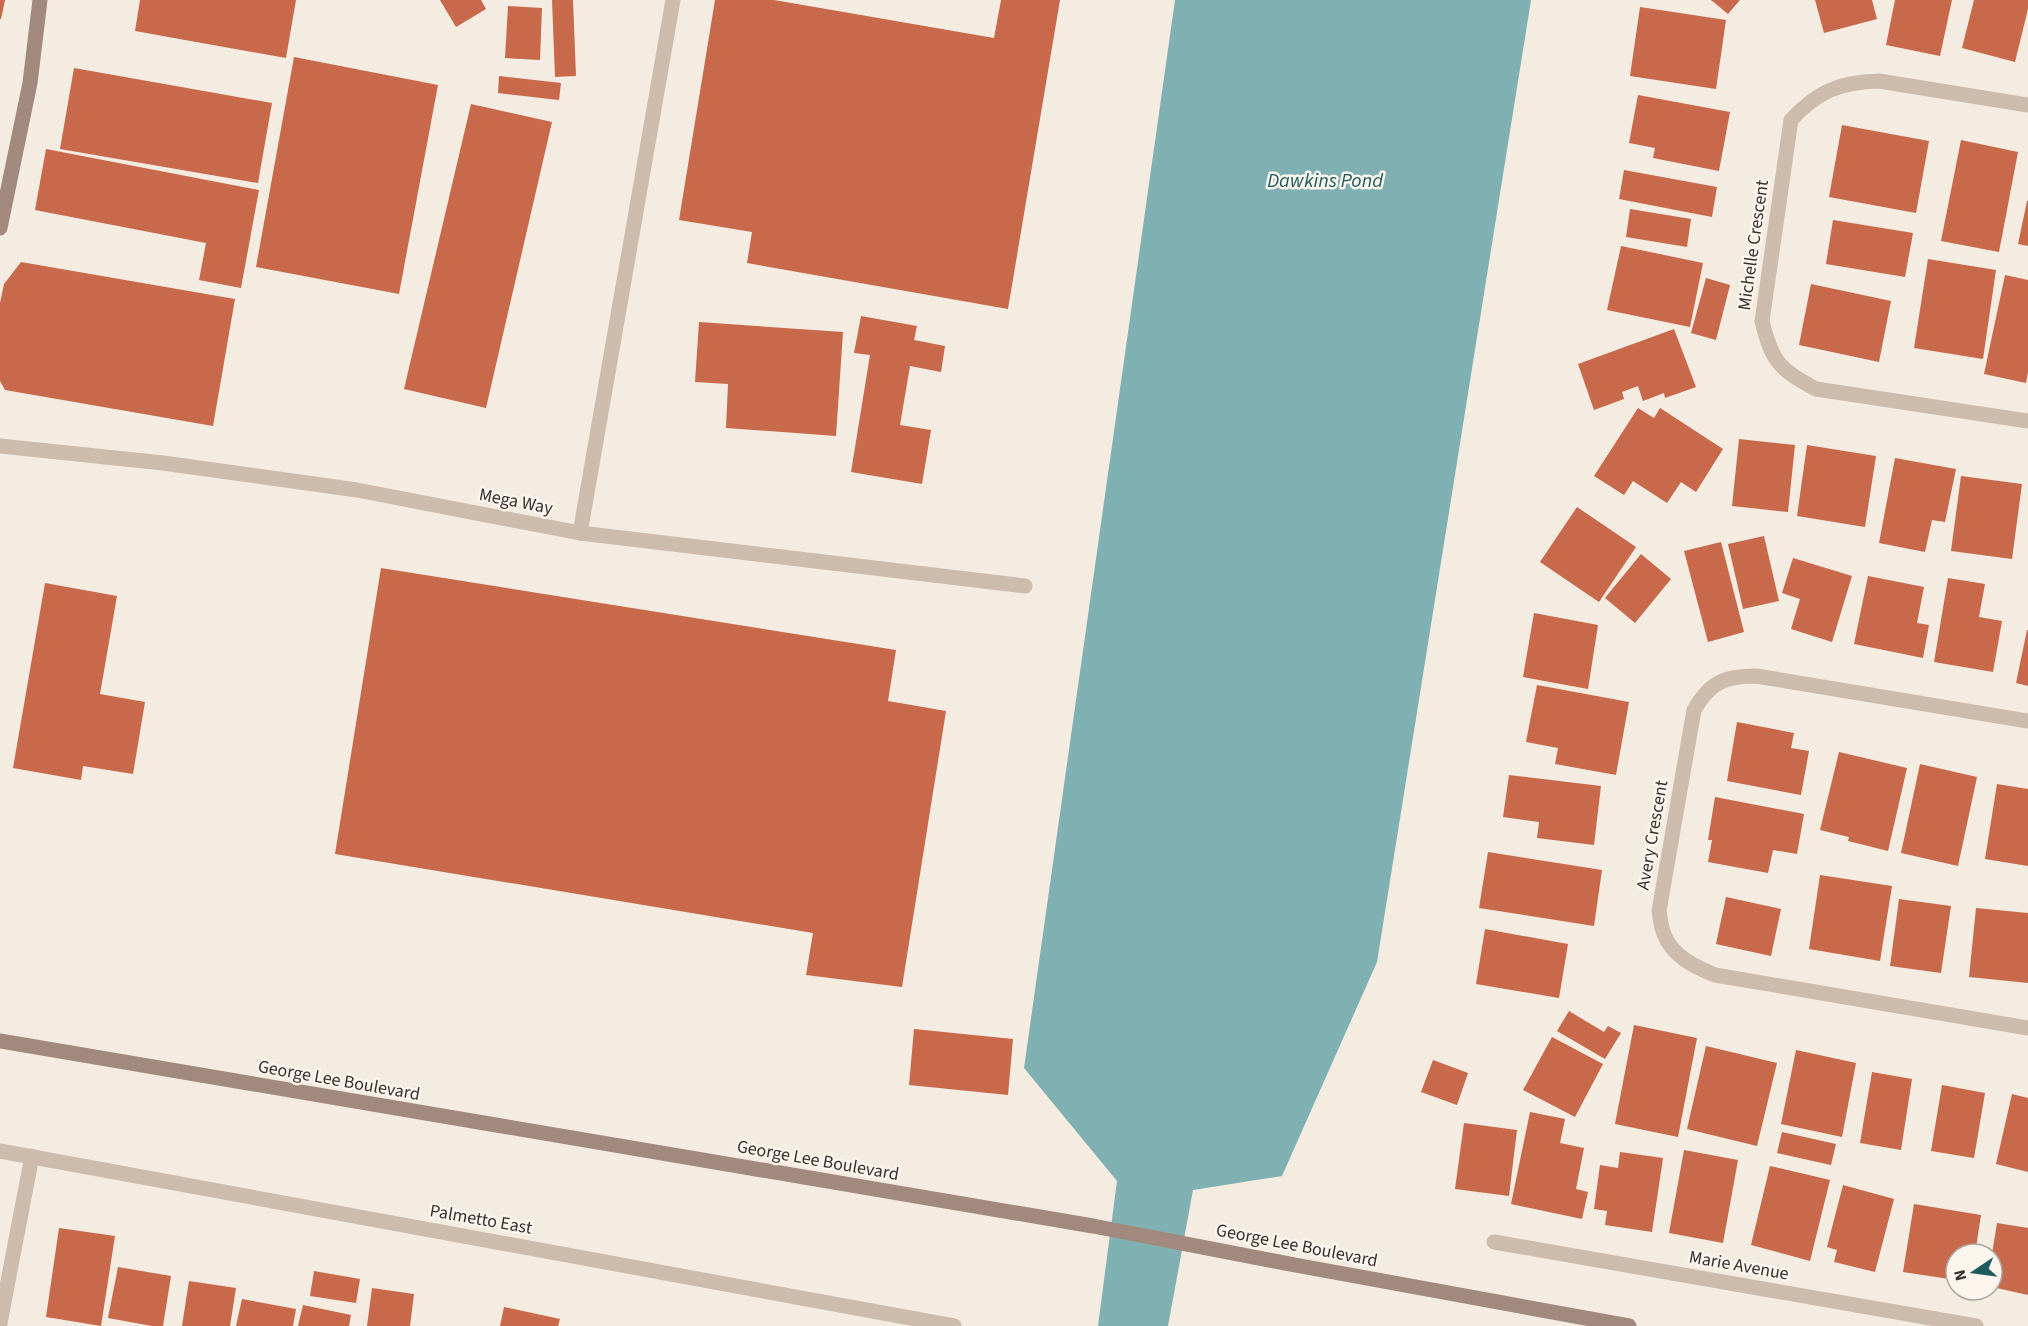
<svg xmlns="http://www.w3.org/2000/svg" width="2028" height="1326" font-family="'Source Sans 3',sans-serif">
	<rect width="100%" height="100%" fill="#f4ebe1"/>
	<!-- water -->
	<path fill="#7fb0b2" d="M1175 0H1531L1377 962 1282 1176 1193 1190 1168 1326H1098L1117 1181 1024 1068Z"/>
	<!-- building -->
	<g fill="#c8694b">
		<path d="M0 0H5L1 19H0Z"/>
		<path d="M140 0H296L286 58 135 31Z"/>
		<path d="M440 0H481L486 9 456 27Z"/>
		<path d="M552 0H573L576 76 555 77Z"/>
		<path d="M715 0H774L994 38 1001 0H1060L1008 309 747 263 752 232 679 220Z"/>
		<path d="M1711 0H1740L1728 14Z"/>
		<path d="M1815 0H1872L1877 19 1824 33Z"/>
		<path d="M1895 0H1952L1940 56 1886 45Z"/>
		<path d="M1974 0H2028V9L2015 62 1962 48Z"/>
		<path d="M508 6 542 8 540 60 505 58Z"/>
		<path d="M1640 7 1726 20 1716 89 1630 76Z"/>
		<path d="M294 57 438 85 399 294 256 267Z"/>
		<path d="M74 68 272 103 258 183 60 149Z"/>
		<path d="M499 76 561 83 559 100 498 93Z"/>
		<path d="M1638 95 1730 112 1719 171 1653 158 1655 148 1629 143Z"/>
		<path d="M471 104 552 122 486 408 404 389Z"/>
		<path d="M1842 125 1929 141 1916 213 1829 197Z"/>
		<path d="M1961 140 2018 152 1999 252 1941 241Z"/>
		<path d="M46 149 259 190 241 288 199 280 206 243 35 210Z"/>
		<path d="M1624 170 1717 187 1712 217 1619 199Z"/>
		<path d="M2027 201H2028V246L2018 244Z"/>
		<path d="M1630 209 1691 219 1687 247 1626 237Z"/>
		<path d="M1833 220 1913 233 1905 277 1826 264Z"/>
		<path d="M1621 246 1703 263 1690 327 1607 310Z"/>
		<path d="M1928 259 1996 270 1983 359 1914 348Z"/>
		<path d="M21 262 235 299 213 426 5 390 0 381V303L4 284Z"/>
		<path d="M2005 275 2028 280V372L2026 383 1984 374Z"/>
		<path d="M1706 278 1730 285 1716 340 1691 333Z"/>
		<path d="M1811 284 1891 301 1879 362 1799 345Z"/>
		<path d="M861 316 917 326 914 340 945 346 941 372 910 366 900 425 931 430 922 484 851 472 870 355 854 353Z"/>
		<path d="M699 322 843 332 836 436 726 428 728 384 695 382Z"/>
		<path d="M1674 329 1696 387 1665 398 1664 393 1643 401 1638 386 1622 392 1624 399 1594 410 1578 364Z"/>
		<path d="M1638 408 1654 418 1660 408 1723 449 1696 492 1681 482 1667 503 1633 481 1624 495 1594 476Z"/>
		<path d="M1739 439 1795 445 1788 512 1732 506Z"/>
		<path d="M1807 445 1876 456 1865 527 1797 516Z"/>
		<path d="M1895 458 1956 469 1945 522 1932 520 1925 552 1879 543Z"/>
		<path d="M1961 476 2022 484 2012 559 1951 551Z"/>
		<path d="M1577 507 1636 547 1599 602 1540 562Z"/>
		<path d="M1764 536 1779 601 1743 609 1728 544Z"/>
		<path d="M1721 542 1744 632 1708 642 1684 551Z"/>
		<path d="M1641 554 1671 579 1635 623 1605 598Z"/>
		<path d="M1793 558 1852 576 1832 642 1791 629 1800 599 1782 593Z"/>
		<path d="M381 568 896 650 888 701 946 711 902 987 806 975 813 933 335 854Z"/>
		<path d="M1868 576 1924 587 1917 623 1929 625 1923 658 1854 644Z"/>
		<path d="M1948 578 1985 584 1979 617 2002 621 1993 672 1934 662Z"/>
		<path d="M45 583 117 596 100 694 145 702 133 774 83 766 81 780 13 768Z"/>
		<path d="M1534 613 1598 625 1588 689 1523 677Z"/>
		<path d="M2027 630H2028V686L2016 683Z"/>
		<path d="M1537 685 1629 702 1616 775 1555 764 1558 748 1526 742Z"/>
		<path d="M1737 722 1794 733 1791 748 1809 751 1801 795 1727 781Z"/>
		<path d="M1839 752 1907 768 1888 851 1848 841 1849 837 1820 830Z"/>
		<path d="M1920 764 1977 777 1958 866 1901 853Z"/>
		<path d="M1509 775 1601 786 1594 845 1537 838 1539 822 1503 817Z"/>
		<path d="M1997 784 2028 789V866L1985 859Z"/>
		<path d="M1715 797 1804 814 1797 854 1773 850 1768 873 1708 862 1712 840H1708Z"/>
		<path d="M1488 852 1602 870 1594 926 1479 908Z"/>
		<path d="M1820 875 1892 886 1880 961 1809 949Z"/>
		<path d="M1726 897 1781 909 1771 956 1716 944Z"/>
		<path d="M1899 899 1951 906 1941 973 1890 966Z"/>
		<path d="M1976 908 2028 913V983L1969 977Z"/>
		<path d="M1485 929 1568 944 1559 998 1476 984Z"/>
		<path d="M1569 1011 1604 1032 1608 1026 1621 1033 1605 1059 1557 1031Z"/>
		<path d="M1634 1025 1697 1038 1678 1137 1615 1124Z"/>
		<path d="M914 1029 1013 1039 1008 1095 909 1085Z"/>
		<path d="M1552 1037 1603 1064 1575 1117 1523 1090Z"/>
		<path d="M1706 1046 1777 1063 1757 1146 1687 1129Z"/>
		<path d="M1796 1050 1856 1063 1842 1137 1781 1124Z"/>
		<path d="M1433 1060 1468 1073 1457 1105 1421 1092Z"/>
		<path d="M1872 1072 1912 1079 1901 1150 1860 1143Z"/>
		<path d="M1942 1085 1985 1093 1974 1158 1931 1151Z"/>
		<path d="M2012 1094 2028 1098V1172L1996 1164Z"/>
		<path d="M1530 1112 1565 1119 1560 1143 1584 1148 1576 1189 1588 1192 1582 1219 1511 1204Z"/>
		<path d="M1464 1123 1517 1130 1509 1196 1455 1189Z"/>
		<path d="M1782 1132 1836 1144 1831 1165 1777 1153Z"/>
		<path d="M1684 1150 1738 1160 1723 1243 1669 1233Z"/>
		<path d="M1620 1152 1663 1158 1652 1232 1605 1225 1607 1211 1594 1209 1600 1165 1618 1168Z"/>
		<path d="M1770 1166 1830 1180 1810 1261 1751 1245Z"/>
		<path d="M1843 1185 1894 1199 1875 1272 1834 1262 1837 1250 1827 1247Z"/>
		<path d="M1914 1204 1981 1215 1975 1254H1956V1280L1903 1272Z"/>
		<path d="M1997 1223 2028 1228V1295L1992 1287V1254Z"/>
		<path d="M59 1228 115 1236 101 1326 46 1317Z"/>
		<path d="M118 1267 171 1276 163 1326H152L108 1318Z"/>
		<path d="M314 1271 360 1279 356 1303 310 1296Z"/>
		<path d="M189 1281 236 1288 230 1326H182Z"/>
		<path d="M372 1288 414 1294 410 1326H367Z"/>
		<path d="M242 1299 296 1309 293 1326H236Z"/>
		<path d="M303 1305 351 1315 349 1326H298Z"/>
		<path d="M504 1307 560 1319 558 1326H500Z"/>
	</g>
	<g fill="none" stroke-linecap="round" stroke-linejoin="round">
		<!-- street -->
		<g stroke="#cdbbac" stroke-width="15">
			<path d="M2028 105 1879 81C1840 82 1818 91 1791 120L1762 321C1772 362 1779 369 1816 389L2028 421"/>
			<path d="M0 446 163 463 357 490 580 533 1025 586"/>
			<path d="M580 533 673 0"/>
			<path d="M2028 721 1756 676C1725 676 1710 682 1694 710L1659 911C1660 918 1661 927 1664 934 1672 956 1695 967 1715 975L2028 1028"/>
			<path d="M0 1151 954 1326"/>
			<path d="M1494 1242 1976 1326"/>
			<path d="M0 1323 32 1156"/>
		</g>
		<!-- secondary -->
		<g stroke="#a18a7d" stroke-width="15">
			<path d="M0 228 30 83 40 0"/>
			<path d="M0 1041 1093 1226 1295 1265 1629 1326"/>
		</g>
	</g>
	<g text-anchor="middle" stroke-width="5" stroke-linejoin="round" paint-order="stroke">
		<!-- street labels -->
		<g font-size="18" fill="#3b302b" stroke="#fbf5ee">
			<text transform="translate(1753 245) rotate(-82)" y="6">Michelle Crescent</text>
			<text transform="translate(516 501) rotate(11)" y="6">Mega Way</text>
			<text transform="translate(1652 835) rotate(-80)" y="6">Avery Crescent</text>
			<text transform="translate(339 1080) rotate(10)" y="6">George Lee Boulevard</text>
			<text transform="translate(818 1160) rotate(10)" y="6">George Lee Boulevard</text>
			<text transform="translate(481 1219) rotate(10)" y="6">Palmetto East</text>
			<text transform="translate(1297 1245) rotate(11)" y="6">George Lee Boulevard</text>
			<text transform="translate(1739 1265) rotate(10)" y="6">Marie Avenue</text>
		</g>
		<!-- water labels -->
		<g font-size="20" font-style="italic" fill="#1f5a5e" stroke="#fbf5ee">
			<text x="1325" y="187">Dawkins Pond</text>
		</g>
	</g>
	<!-- north arrow -->
	<g transform="translate(1974 1272) rotate(257)"><circle r="28" fill="#fbf5ee" stroke="#aea6a0" stroke-width="1.5"/>
	<path d="M0-4.5L10 22L0 15L-10 22Z" fill="#1f5a5e"/>
	<text y="-9" font-size="16" font-weight="bold" text-anchor="middle" fill="#3b302b">N</text>
	</g>
</svg>
